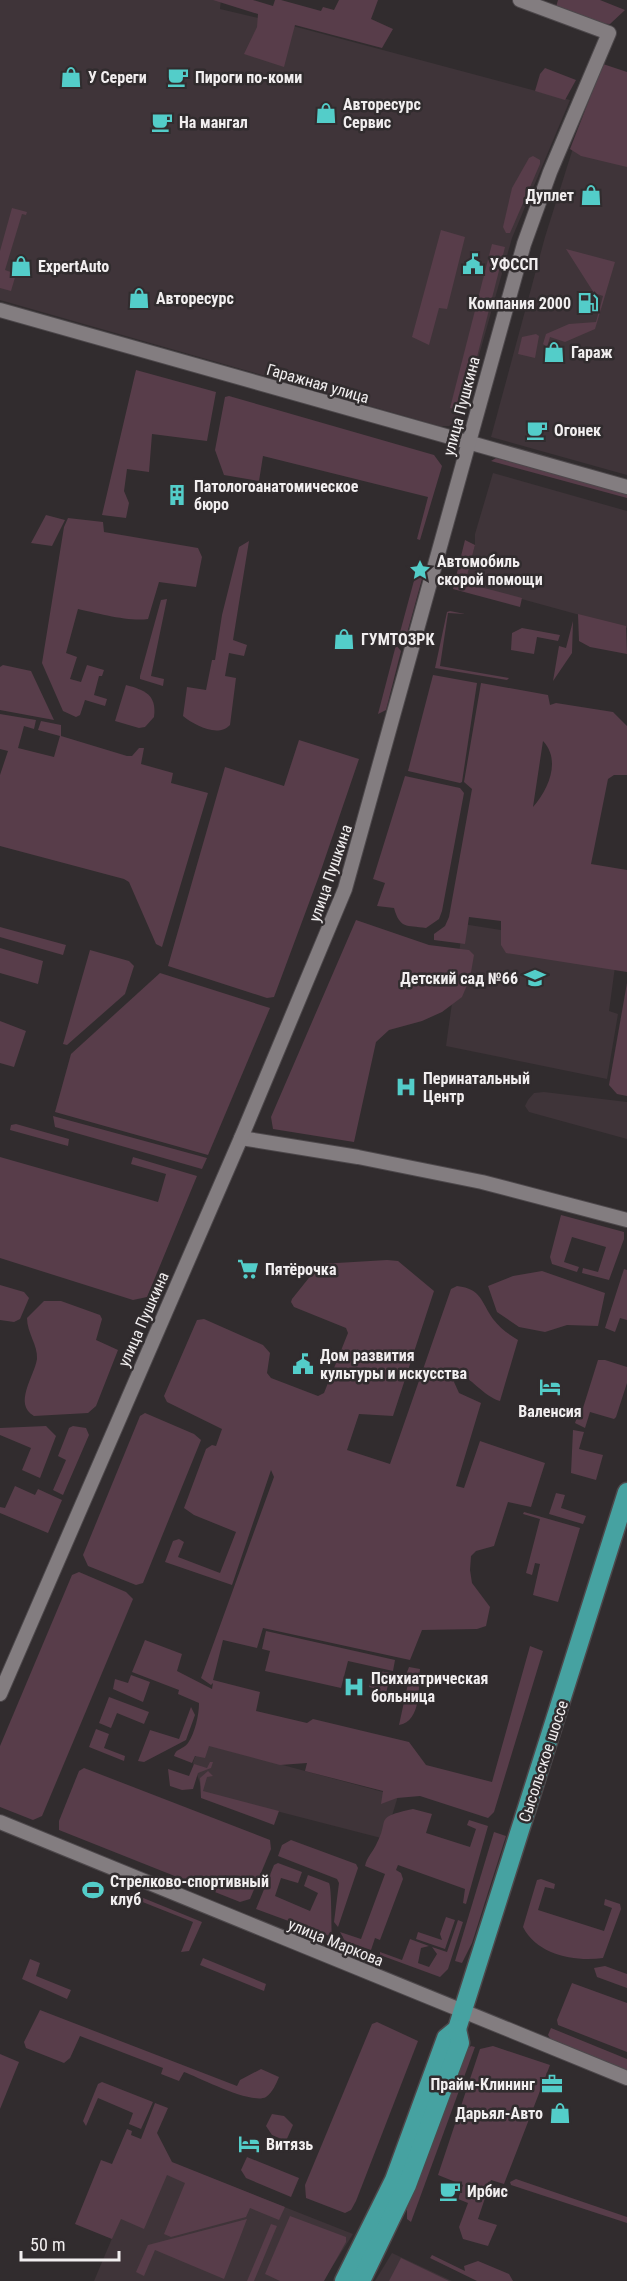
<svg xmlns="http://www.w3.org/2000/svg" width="627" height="2281" font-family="'Roboto Condensed',sans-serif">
	<rect width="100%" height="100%" fill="#312c2e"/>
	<!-- built -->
	<g fill="#3f3439">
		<path d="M0 0H221L220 9 293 26 570 100 512 238 461 419 449 426H440L0 300Z"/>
		<path d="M573 148 627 162V475L491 437 545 237Z"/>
		<path d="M493 473 627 511V628L464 583 475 545V534Z"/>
		<path d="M463 924 507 931 620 930 609 1011 618 1014 607 1079 446 1046Z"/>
		<path d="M544 1092 627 1102V1139L529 1112 525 1106 528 1100 534 1093Z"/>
		<path d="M208 1745 398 1796 385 1839 203 1792 193 1763 195 1757Z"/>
		<path d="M148 2153 353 2234 323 2281H94Z"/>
		<path d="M392 2253 452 2281H375Z"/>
	</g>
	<!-- green -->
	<g fill="#583d4a" fill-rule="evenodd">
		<path d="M213 0H253L273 6 275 0H281L321 11 323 7 334 10 339 0H378L371 19 393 29 382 48 295 25 284 67 244 54 257 27 258 14Z"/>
		<path d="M558 0H600L625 10 610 24 596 23 556 7Z"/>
		<path d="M603 64 627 72V167L581 156 570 149Z"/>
		<path d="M545 68 576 80 565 100 535 91 540 74Z"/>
		<path d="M533 156 540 160V164L510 233H506L503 227 512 188 529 158Z"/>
		<path d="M12 208 27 212 26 215 22 214 5 270 16 274 11 291 0 288V251Z"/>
		<path d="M441 230 465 237 447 309 439 308 429 345 412 337Z"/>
		<path d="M492 244 505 247 465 404 457 409 450 408Z"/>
		<path d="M566 249 615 262 595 329 565 342 550 337 547 347 543 344 546 334 569 324 596 322 603 296 594 293Z"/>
		<path d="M536 334 539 336 535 358 518 354 522 337Z"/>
		<path d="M136 370 216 392 207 441 152 434 149 472 127 469 124 491 129 503 126 518 102 515Z"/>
		<path d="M229 396 434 455 442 466 420 540 417 539 428 497 263 456 259 481 224 475 215 450 225 397Z"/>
		<path d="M496 458 627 494V498L491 461Z"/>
		<path d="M46 515 65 520 52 546 31 543Z"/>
		<path d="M68 518 103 522 104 532 198 548 202 557 196 587 159 582 148 619C130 622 96 613 78 609L66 653 77 657 70 679 81 682 87 665 104 670 102 676H99L94 695 107 699 105 706 85 700 80 715 76 717 63 711 42 663 64 527Z"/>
		<path d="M465 540 477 546 475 545 465 583 522 598 520 607 453 589Z"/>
		<path d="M249 541 233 640 247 645 244 656 229 653 225 676 236 678 230 725C218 738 194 725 183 716L187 687 206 690 212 660H215L222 615 239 547Z"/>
		<path d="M419 562 425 568 406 637 401 639 399 636Z"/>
		<path d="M167 599 151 676 164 679 163 686 140 679V676L161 600Z"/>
		<path d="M450 611 465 614 448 613 440 666 509 678 507 680 435 668 447 612Z"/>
		<path d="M578 614 626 626 627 654 590 647 579 641Z"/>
		<path d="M573 621 572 653 553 681 559 646 566 648Z"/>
		<path d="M522 628 560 635 558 641 537 637 534 654 511 650 512 633Z"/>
		<path d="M396 645 401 651 386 710 378 714Z"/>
		<path d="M3 665 31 671 54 720 0 710V667Z"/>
		<path d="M433 675 477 683 462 782 460 783 408 771Z"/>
		<path d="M481 683 548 695 550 705 556 703 613 712 627 726V775H614L608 779 591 864 627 870V972L506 953 501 945V921L469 917 465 944 434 940V934L445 926 449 917 472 789 464 782ZM543 741C561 760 549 789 533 807Z"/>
		<path d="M126 685C144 690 157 694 154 717L145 727 139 728 115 721Z"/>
		<path d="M0 714 36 720 34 729 24 726 18 748 54 757 60 736 38 730 41 721 61 725V736L127 756H132L139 748H144L141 764 173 773 171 783 208 793 162 947 156 944 129 882 124 879 0 846V775L8 751 0 749Z"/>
		<path d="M299 740 359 759 319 876 274 997 267 998 168 966 225 767 284 786Z"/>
		<path d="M405 776 460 788 464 793 442 911 439 919 426 928C406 925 400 929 394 908L377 906 385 883 373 879Z"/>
		<path d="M356 920 429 945 469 950 474 955 470 978 462 997 442 1012 422 1021 389 1030 376 1042 354 1142 273 1129 271 1117Z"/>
		<path d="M0 927 66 945 63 955 0 937Z"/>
		<path d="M0 948 43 961 38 984 0 973Z"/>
		<path d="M90 950 129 961 134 966 125 994 67 1045 63 1044Z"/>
		<path d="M160 973 270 1008 208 1155 55 1112 71 1054Z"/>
		<path d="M627 983V1096L617 1094 609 1085Z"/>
		<path d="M0 1021 26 1031 14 1067 0 1063Z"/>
		<path d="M53 1116 207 1158 202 1169 55 1127Z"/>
		<path d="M16 1124 69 1139 68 1146 10 1130 11 1125Z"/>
		<path d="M0 1157 158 1202 166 1174 131 1164 133 1157 197 1176 147 1297 133 1300 0 1258Z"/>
		<path d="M561 1215 624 1232V1239L609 1280 582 1273 583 1268 598 1272 606 1247 572 1237 564 1262 579 1267 577 1272 552 1264 550 1257Z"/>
		<path d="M387 1260 398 1261 434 1291 393 1416 359 1414 347 1450 390 1464 451 1289 457 1286C482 1289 481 1302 493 1319 500 1328 508 1334 518 1340L500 1401C483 1396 470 1376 458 1374L454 1382 459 1393 481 1403 456 1486 464 1488 480 1441 545 1463 531 1507 508 1502 494 1546 476 1551 471 1556 470 1570 472 1583 490 1607 486 1626 477 1629 422 1630 410 1660 263 1628 257 1648 223 1640 213 1680 260 1692 256 1711 307 1723 313 1719 409 1742 426 1765 492 1782 530 1646 543 1651 494 1812 488 1818 420 1796 397 1798 381 1804 383 1791 305 1771 307 1763 280 1765 209 1746 205 1758 195 1756 192 1763 174 1756C176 1748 183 1750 188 1743 195 1733 199 1715 199 1703L178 1694 179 1690 132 1672 145 1640 182 1654 177 1671 212 1689 213 1683 211 1685 201 1678 274 1477 271 1470 232 1585 165 1562 173 1541 179 1539 184 1542 178 1557 220 1573 236 1532 194 1515 184 1508 206 1449 212 1445 216 1446 222 1429 167 1402 164 1396 197 1320 204 1319 263 1345 270 1353 267 1373 271 1378 318 1396 324 1393 348 1333 346 1328 294 1307 291 1302 292 1299 320 1264Z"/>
		<path d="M624 1269 627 1270V1320L620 1318 615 1332 605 1328Z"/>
		<path d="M542 1271 605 1293 598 1326 567 1325 545 1332 519 1327 497 1312 488 1286 513 1276Z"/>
		<path d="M0 1285 24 1292 29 1298 20 1319 14 1322 0 1320Z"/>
		<path d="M44 1301H61L100 1315 102 1319 96 1340 118 1350 96 1406 88 1413 34 1416C13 1404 34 1377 37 1359 38 1345 27 1333 27 1318Z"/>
		<path d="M598 1360H605L627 1367V1383L616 1417 614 1419 590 1412 585 1428 575 1423 579 1411 583 1408Z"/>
		<path d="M145 1413 194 1434 201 1440 143 1583 136 1585 88 1566 83 1555 140 1416Z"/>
		<path d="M46 1426 56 1436 40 1478 22 1470 31 1448 0 1435V1428Z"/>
		<path d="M73 1426 86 1428 89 1435 63 1495 53 1490 66 1460 58 1456 69 1428Z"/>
		<path d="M573 1430 584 1432 579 1449 603 1455 596 1480 571 1473Z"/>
		<path d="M15 1486 35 1495 38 1489 62 1500 48 1533 0 1513V1507L5 1508Z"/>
		<path d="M556 1493 565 1495 561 1508 586 1516 583 1524 549 1514Z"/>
		<path d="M524 1512 580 1528 558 1602 533 1595 540 1564 535 1563 532 1575 526 1573 540 1519 523 1514Z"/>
		<path d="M79 1572 126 1592 133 1599 42 1816 33 1820 0 1807V1746L72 1575Z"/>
		<path d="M266 1631 395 1660 393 1671 348 1661 341 1688 265 1671 270 1651 262 1649Z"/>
		<path d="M409 1667 420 1669C418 1687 422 1721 399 1725L409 1679 406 1675Z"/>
		<path d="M373 1670 391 1673 385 1697 377 1695 378 1689 369 1687Z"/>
		<path d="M131 1675 150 1682 143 1702 113 1689 115 1679 128 1683Z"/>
		<path d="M109 1697 149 1712 144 1724 117 1713 111 1728 99 1723Z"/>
		<path d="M191 1707 195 1715 186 1740 144 1762 138 1761 150 1730 179 1739Z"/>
		<path d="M96 1729 109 1734 104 1748 125 1756 124 1761 89 1747Z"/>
		<path d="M210 1762H213L211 1768 198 1773 193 1789 182 1790 170 1786 168 1769 189 1776 194 1764 207 1768Z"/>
		<path d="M84 1768 270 1840 271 1849 250 1899 240 1902 59 1830V1821L79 1771Z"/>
		<path d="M208 1771 213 1776 207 1777 203 1791 279 1811 274 1825 201 1798 200 1778Z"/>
		<path d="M413 1809 432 1814 426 1833 470 1847 476 1829 467 1825 469 1820 488 1826 466 1904 463 1903 465 1889 398 1865 396 1870 401 1873 403 1879 380 1940 375 1938 371 1950 345 1941 340 1932 361 1939 385 1874 365 1866C367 1857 372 1853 376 1845 391 1818 372 1818 413 1809Z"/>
		<path d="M494 1832 506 1836 472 1943 462 1963 455 1961Z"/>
		<path d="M291 1840 356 1864 358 1868 338 1927 334 1922 339 1883 337 1879 278 1856 282 1845Z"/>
		<path d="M278 1863 302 1872 298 1883 281 1878 275 1896 310 1911 318 1893 304 1886 308 1875 329 1883C332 1889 331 1926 332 1937L256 1909 274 1865Z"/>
		<path d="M541 1879 555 1884 554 1889 545 1887 538 1910 604 1931 612 1908 604 1905 605 1899 620 1904 621 1909 603 1958C575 1962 537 1955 523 1927L537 1880Z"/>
		<path d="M131 1893 202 1922 189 1951 181 1952 193 1922 130 1897Z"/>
		<path d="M446 1917 455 1920 445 1949 416 1939 418 1932 442 1940 440 1934Z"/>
		<path d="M458 1920 463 1922 448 1969 440 1977 380 1955V1952L402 1960 410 1939 429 1946 421 1948 418 1963 429 1967 437 1954 432 1947 447 1952Z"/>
		<path d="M203 1958 266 1984 264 1991 200 1965Z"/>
		<path d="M30 1959 40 1963 36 1976 71 1990 67 1999 22 1979Z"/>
		<path d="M605 1966 627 1974V1988L597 1977 594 1968Z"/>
		<path d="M572 1983 627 2003V2052L558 2025 557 2020Z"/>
		<path d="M40 2010 237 2086 240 2080 261 2069 279 2077C276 2084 273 2092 266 2097 252 2105 200 2078 184 2072L179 2081 161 2074 163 2068 80 2036 70 2058 64 2063 26 2048 24 2042Z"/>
		<path d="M377 2022 418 2041 356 2201 351 2210 345 2213 306 2198 305 2185 372 2024Z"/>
		<path d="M551 2028 627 2059V2071L551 2040 548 2035Z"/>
		<path d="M471 2046 475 2047 411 2222 407 2219V2209L465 2052Z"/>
		<path d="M493 2046 550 2065 504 2184 491 2180 478 2219 497 2225 488 2246 463 2239 459 2227 468 2203 458 2199 463 2185 438 2175 480 2049Z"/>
		<path d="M0 2054 19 2062 0 2109Z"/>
		<path d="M102 2082 153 2102 141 2129 129 2124 133 2113 98 2098 86 2126 83 2121 98 2084Z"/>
		<path d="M155 2103 168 2108 157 2133 172 2162 285 2207 279 2220 250 2208 246 2217 171 2237 164 2234 185 2183 167 2175 144 2229 121 2219 112 2239 75 2224 101 2160 112 2164 127 2129 132 2131 131 2135 141 2139Z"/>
		<path d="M272 2114 284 2116 293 2125 286 2141 272 2135 266 2126Z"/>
		<path d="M247 2157 299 2178 291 2197 246 2178 241 2170Z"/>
		<path d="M516 2179 627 2217V2223L511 2185 510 2182Z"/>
		<path d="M290 2216 346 2237V2242L324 2281H280L265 2274Z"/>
		<path d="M247 2219 224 2279 155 2250 144 2276 136 2272 148 2245Z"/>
		<path d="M271 2224 277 2226 254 2281H247Z"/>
		<path d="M432 2255 465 2271 464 2266 478 2261 509 2274 513 2281H477L430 2258Z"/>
		<path d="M401 2258 449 2281H389Z"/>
	</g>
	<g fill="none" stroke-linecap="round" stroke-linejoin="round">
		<defs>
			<g id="minor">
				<path d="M0 310 627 487"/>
				<path d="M241 1138 358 1157 482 1182 627 1220"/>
				<path d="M0 1694 241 1138 345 889 524 244 550 172 609 33 520 0"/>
				<path d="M0 1822 627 2078"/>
			</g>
			<g id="major">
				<path d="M344 2281 394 2180 446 2038 457 2029 627 1492"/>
				<path d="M361 2281 407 2185 460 2043 457 2029"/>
			</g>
		</defs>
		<!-- minor casing -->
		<use href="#minor" stroke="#4d484b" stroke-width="16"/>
		<!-- major casing -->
		<use href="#major" stroke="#4d484b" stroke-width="21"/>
		<!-- minor -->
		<use href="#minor" stroke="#837d80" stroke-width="14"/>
		<!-- major -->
		<use href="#major" stroke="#46a2a1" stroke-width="18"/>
	</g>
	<!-- icons -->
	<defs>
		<symbol id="shop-bare" viewBox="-9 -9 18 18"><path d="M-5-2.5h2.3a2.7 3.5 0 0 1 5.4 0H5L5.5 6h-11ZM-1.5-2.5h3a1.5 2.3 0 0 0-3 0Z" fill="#53cdc9" stroke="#312c2e" stroke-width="2.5" paint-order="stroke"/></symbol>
		<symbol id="cafe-bare" viewBox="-9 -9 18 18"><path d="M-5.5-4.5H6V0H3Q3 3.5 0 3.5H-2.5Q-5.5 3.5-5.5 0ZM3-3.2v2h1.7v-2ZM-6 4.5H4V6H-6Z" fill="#53cdc9" stroke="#312c2e" stroke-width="2.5" paint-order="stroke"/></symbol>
		<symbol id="civic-bare" viewBox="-9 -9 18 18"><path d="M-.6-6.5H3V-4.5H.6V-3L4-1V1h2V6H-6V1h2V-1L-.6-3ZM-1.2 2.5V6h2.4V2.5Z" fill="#53cdc9" stroke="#312c2e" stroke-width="2.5" paint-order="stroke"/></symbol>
		<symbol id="fuel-bare" viewBox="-9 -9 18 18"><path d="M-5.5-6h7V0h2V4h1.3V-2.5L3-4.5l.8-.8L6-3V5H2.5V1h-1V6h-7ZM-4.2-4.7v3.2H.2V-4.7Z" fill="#53cdc9" stroke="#312c2e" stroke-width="2.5" paint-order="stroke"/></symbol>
		<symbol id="building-bare" viewBox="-9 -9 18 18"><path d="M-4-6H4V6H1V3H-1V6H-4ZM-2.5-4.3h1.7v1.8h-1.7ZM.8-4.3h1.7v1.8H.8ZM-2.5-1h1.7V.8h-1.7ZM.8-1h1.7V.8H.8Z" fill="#53cdc9" stroke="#312c2e" stroke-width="2.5" paint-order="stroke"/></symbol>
		<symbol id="sight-bare" viewBox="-9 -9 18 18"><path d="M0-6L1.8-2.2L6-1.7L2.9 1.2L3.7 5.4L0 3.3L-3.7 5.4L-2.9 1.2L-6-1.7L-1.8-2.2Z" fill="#53cdc9" stroke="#312c2e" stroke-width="2.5" paint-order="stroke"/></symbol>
		<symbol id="school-bare" viewBox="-9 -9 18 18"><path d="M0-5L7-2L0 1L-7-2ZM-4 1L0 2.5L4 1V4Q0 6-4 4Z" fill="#53cdc9" stroke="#312c2e" stroke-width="2.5" paint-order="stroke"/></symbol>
		<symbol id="hospital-bare" viewBox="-9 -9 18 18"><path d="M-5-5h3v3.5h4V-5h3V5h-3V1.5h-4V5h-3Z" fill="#53cdc9" stroke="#312c2e" stroke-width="2.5" paint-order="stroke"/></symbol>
		<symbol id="supermarket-bare" viewBox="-9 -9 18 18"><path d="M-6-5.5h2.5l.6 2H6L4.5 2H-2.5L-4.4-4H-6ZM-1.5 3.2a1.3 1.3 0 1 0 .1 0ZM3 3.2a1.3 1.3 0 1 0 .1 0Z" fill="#53cdc9" stroke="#312c2e" stroke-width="2.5" paint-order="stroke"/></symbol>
		<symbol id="hotel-bare" viewBox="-9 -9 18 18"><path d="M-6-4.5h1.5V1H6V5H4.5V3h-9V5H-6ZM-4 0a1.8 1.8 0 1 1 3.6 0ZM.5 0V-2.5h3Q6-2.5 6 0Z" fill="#53cdc9" stroke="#312c2e" stroke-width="2.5" paint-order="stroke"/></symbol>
		<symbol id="stadium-bare" viewBox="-9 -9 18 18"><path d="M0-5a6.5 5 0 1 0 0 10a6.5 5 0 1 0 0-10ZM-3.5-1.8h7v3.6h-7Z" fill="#53cdc9" stroke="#312c2e" stroke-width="2.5" paint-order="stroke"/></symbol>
		<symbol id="office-bare" viewBox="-9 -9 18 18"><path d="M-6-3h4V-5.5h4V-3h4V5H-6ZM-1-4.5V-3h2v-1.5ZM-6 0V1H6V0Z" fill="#53cdc9" stroke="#312c2e" stroke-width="2.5" paint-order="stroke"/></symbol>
	</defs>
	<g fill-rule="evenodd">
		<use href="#shop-bare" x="56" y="62" width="30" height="30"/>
		<use href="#cafe-bare" x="163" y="62" width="30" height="30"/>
		<use href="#shop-bare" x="311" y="98" width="30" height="30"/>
		<use href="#cafe-bare" x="147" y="107" width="30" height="30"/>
		<use href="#shop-bare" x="576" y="180" width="30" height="30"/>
		<use href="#civic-bare" x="458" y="249" width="30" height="30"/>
		<use href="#shop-bare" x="6" y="251" width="30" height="30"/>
		<use href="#shop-bare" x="124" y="283" width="30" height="30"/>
		<use href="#fuel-bare" x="573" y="288" width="30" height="30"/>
		<use href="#shop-bare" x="539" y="337" width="30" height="30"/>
		<use href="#cafe-bare" x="522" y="415" width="30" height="30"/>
		<use href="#building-bare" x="162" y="480" width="30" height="30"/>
		<use href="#sight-bare" x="405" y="555" width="30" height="30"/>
		<use href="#shop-bare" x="329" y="624" width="30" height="30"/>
		<use href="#school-bare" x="520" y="963" width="30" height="30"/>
		<use href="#hospital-bare" x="391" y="1072" width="30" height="30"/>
		<use href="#supermarket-bare" x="233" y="1254" width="30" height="30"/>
		<use href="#civic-bare" x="288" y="1349" width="30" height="30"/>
		<use href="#hotel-bare" x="535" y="1372" width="30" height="30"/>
		<use href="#hospital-bare" x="339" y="1672" width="30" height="30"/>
		<use href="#stadium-bare" x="78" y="1875" width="30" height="30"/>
		<use href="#office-bare" x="537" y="2069" width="30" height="30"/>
		<use href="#shop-bare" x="545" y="2098" width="30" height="30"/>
		<use href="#hotel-bare" x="234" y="2129" width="30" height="30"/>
		<use href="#cafe-bare" x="435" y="2176" width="30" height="30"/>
	</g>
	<g text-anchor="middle" stroke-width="5" stroke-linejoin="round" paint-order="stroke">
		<!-- poi labels -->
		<g font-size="16" font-weight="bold" fill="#f1eeef" stroke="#312c2e" text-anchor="start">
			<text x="88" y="83">У Сереги</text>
			<text x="195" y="83">Пироги по-коми</text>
			<text x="343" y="110">Авторесурс<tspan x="343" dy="18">Сервис</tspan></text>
			<text x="179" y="128">На мангал</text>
			<text x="574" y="201" text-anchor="end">Дуплет</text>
			<text x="490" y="270">УФССП</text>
			<text x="38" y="272">ExpertAuto</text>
			<text x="156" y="304">Авторесурс</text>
			<text x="571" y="309" text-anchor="end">Компания 2000</text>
			<text x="571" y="358">Гараж</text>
			<text x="554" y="436">Огонек</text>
			<text x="194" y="492">Патологоанатомическое<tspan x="194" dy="18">бюро</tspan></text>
			<text x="437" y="567">Автомобиль<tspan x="437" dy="18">скорой помощи</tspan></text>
			<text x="361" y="645">ГУМТОЗРК</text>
			<text x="518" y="984" text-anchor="end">Детский сад №66</text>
			<text x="423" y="1084">Перинатальный<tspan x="423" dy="18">Центр</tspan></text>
			<text x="265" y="1275">Пятёрочка</text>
			<text x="320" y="1361">Дом развития<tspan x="320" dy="18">культуры и искусства</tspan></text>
			<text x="550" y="1417" text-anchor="middle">Валенсия</text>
			<text x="371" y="1684">Психиатрическая<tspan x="371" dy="18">больница</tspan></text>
			<text x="110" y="1887">Стрелково-спортивный<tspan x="110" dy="18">клуб</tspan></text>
			<text x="535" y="2090" text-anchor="end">Прайм-Клининг</text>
			<text x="543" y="2119" text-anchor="end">Дарьял-Авто</text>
			<text x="266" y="2150">Витязь</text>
			<text x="467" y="2197">Ирбис</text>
		</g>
		<!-- street labels -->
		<g font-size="16" fill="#f1eeef" stroke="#312c2e">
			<text transform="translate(318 383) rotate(16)" y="6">Гаражная улица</text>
			<text transform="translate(461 406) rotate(-75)" y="6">улица Пушкина</text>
			<text transform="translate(330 873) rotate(-71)" y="6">улица Пушкина</text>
			<text transform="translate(143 1319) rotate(-66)" y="6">улица Пушкина</text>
			<text transform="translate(543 1761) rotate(-72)" y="6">Сысольское шоссе</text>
			<text transform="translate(336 1942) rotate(22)" y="6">улица Маркова</text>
		</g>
	</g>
	<!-- scale -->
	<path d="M21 2251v9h98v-9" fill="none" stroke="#f1eeef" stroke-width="3"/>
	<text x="30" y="2251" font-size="18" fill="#f1eeef" stroke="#312c2e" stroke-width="4.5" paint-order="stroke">50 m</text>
</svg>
